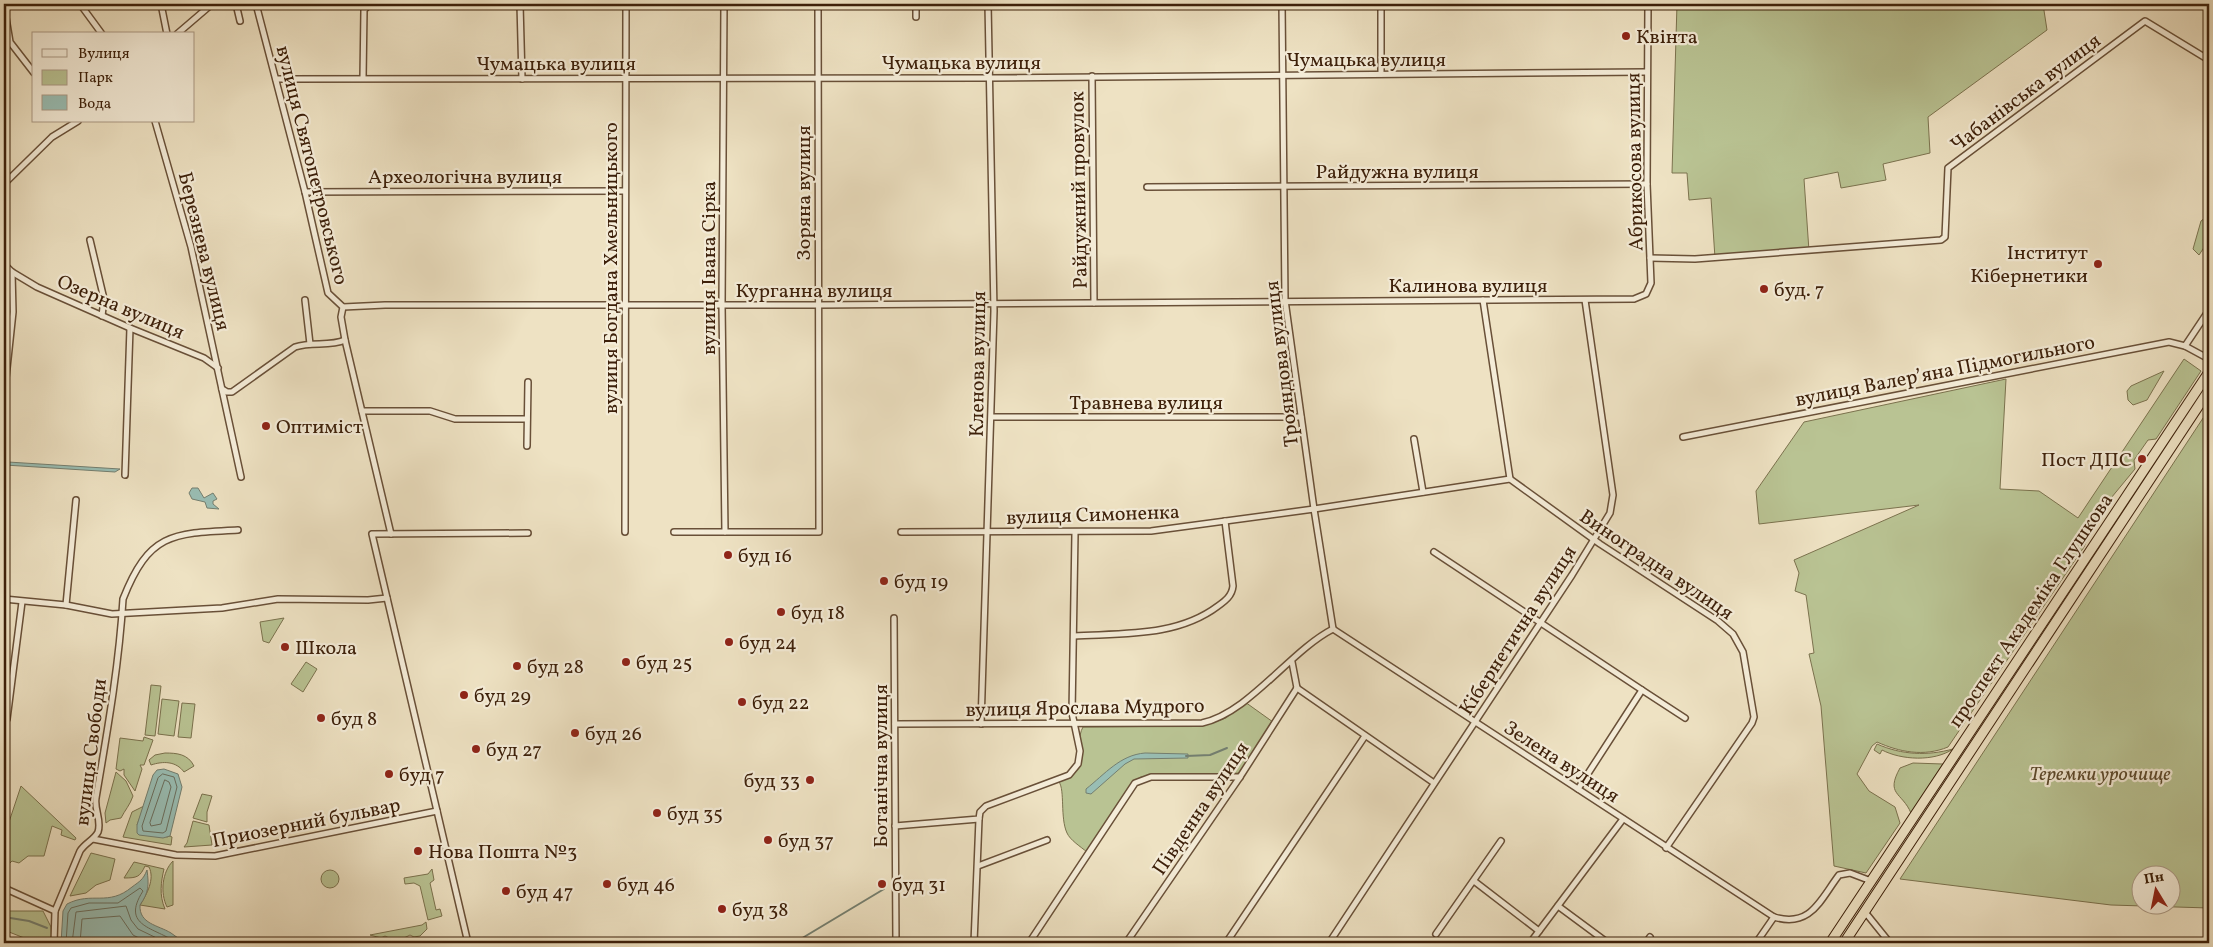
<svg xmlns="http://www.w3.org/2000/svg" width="2213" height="947" font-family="Vollkorn,serif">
	<rect width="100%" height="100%" fill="#eee2c3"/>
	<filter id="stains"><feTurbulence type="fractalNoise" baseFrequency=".004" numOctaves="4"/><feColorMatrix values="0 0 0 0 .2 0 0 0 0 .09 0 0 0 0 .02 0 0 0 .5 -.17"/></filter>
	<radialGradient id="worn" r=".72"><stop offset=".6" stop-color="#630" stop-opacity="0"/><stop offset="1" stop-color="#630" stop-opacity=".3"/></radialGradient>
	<!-- green -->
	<g fill="#b9c393" stroke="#7b724e" fill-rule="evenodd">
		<path d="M1677 4H2043L2047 30 1928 117 1930 153 1883 164 1886 180 1841 188 1838 172 1804 179 1809 251 1715 258 1711 198 1689 200 1687 173H1672Z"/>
		<path d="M2206 217 2209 219V240L2199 255 2193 249 2201 221Z"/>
		<path d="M2184 359 2201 371 2156 439 2148 440 2134 460 2135 469 2097 515 2084 547 1948 747C1924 757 1899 752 1877 742L1872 746 1857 774 1869 791 1895 807 1900 823 1866 873 1834 866 1821 706 1809 654 1814 653 1806 595 1795 591 1799 573 1794 560 1919 505 1759 524 1756 491 1804 422 2006 379 2000 489 2039 491 2078 518Z"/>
		<path d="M2164 371 2147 400 2133 405 2128 400 2127 391 2131 386Z"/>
		<path d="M2209 409V908L2111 905 1900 879ZM2170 874V904H2140V874Z"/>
		<path d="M284 618 269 643 263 641 260 622Z"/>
		<path d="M306 662 317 669 303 692 291 684Z"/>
		<path d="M151 685 161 686 155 736 145 735Z"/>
		<path d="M162 699 179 701 174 736 158 734Z"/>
		<path d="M1245 702 1273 722 1239 773 1141 777 1134 781 1087 852C1081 847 1070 840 1067 833 1060 818 1065 790 1059 782 1098 765 1072 746 1083 727L1202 726 1226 718Z"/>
		<path d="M182 703 195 704 191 738 178 737Z"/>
		<path d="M144 737 153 740 144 765H140L142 769 135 791 124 775V769L120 771 116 769 120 738 143 741Z"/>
		<path d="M1877 744C1902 755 1927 756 1953 749 1934 762 1901 760 1882 750L1880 754 1874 750Z"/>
		<path d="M165 753C177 753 188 754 194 766L184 772C176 761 163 761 151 765L149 760 155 755Z"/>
		<path d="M1913 763 1943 764 1911 813C1902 792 1885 795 1900 768Z"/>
		<path d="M116 772 126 781 133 796C130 805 125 810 121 818L110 820 106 823 105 813Z"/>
		<path d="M21 786 76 838 75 840 61 835 62 830 52 826 44 856H28L19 863 12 861 4 869V837Z"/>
		<path d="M202 794 212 796 207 812V822L193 818Z"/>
		<path d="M144 806 137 825 167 837 170 836 172 837 171 845 123 837 132 812Z"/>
		<path d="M193 821 209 825 212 845 184 847 187 843Z"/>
		<path d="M91 853 115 859 110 880 96 885 86 893 70 896Z"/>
		<path d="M173 861V905L167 907C160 893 162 872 173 861Z"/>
		<path d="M134 862 164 869C161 882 159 895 165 909L140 905C147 894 155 879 149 867L145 866C140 877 137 878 124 878Z"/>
		<path d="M432 869 434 880 430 883 436 910 440 909 442 916 428 920 420 886 414 883 405 884 404 878 428 874Z"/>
		<circle cx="330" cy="879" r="9"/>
		<path d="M4 911H43L51 927 52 943H37L4 930Z"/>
		<path d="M426 922 427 929 420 936 414 937 410 935 404 938 391 939 385 936 381 938 370 935 422 925Z"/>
	</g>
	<!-- water -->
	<g fill="#99beb4" stroke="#747f70">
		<path d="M8 462 120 469 115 472 5 465Z"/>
		<path d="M192 488H198L204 498 213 493 217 499 213 501V504L219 509 207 508 205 502 192 499 189 493Z"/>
		<path d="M1145 753 1188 754V758L1134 759 1125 764 1091 794 1086 793V789C1105 774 1120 755 1145 753Z"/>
		<path d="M164 769 178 774 182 787 170 836 163 838 139 835 137 833V825L153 775 157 770Z"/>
		<path d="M147 870C149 885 149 892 140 905 139 924 158 925 171 933 176 936 180 940 185 943H61L63 911 67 904C92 891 108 907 132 887 140 881 143 880 147 870Z"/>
	</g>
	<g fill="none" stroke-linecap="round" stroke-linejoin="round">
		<!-- shore -->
		<g stroke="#6b6f5f" stroke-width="1">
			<path d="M163 774 174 777 177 787 166 831 163 833 143 831 142 826 158 778Z"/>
			<path d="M165 780 169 782 171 787 161 824 151 826 150 823Z"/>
			<path d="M66 943 68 913 71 908 89 903H118L140 888 143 891C120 927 155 927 177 943"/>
			<path d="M72 943 76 912 126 906 131 920 138 929 167 943"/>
			<path d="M80 943 82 919 120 916 133 935 149 943"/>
		</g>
		<!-- stream -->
		<g stroke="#747f70" stroke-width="2">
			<path d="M1186 756 1210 755 1227 748"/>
			<path d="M4 917 29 921 47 928"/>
			<path d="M794 943 884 889"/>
		</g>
		<defs>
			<g id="street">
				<path d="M80 4 102 34"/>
				<path d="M161 4 167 34"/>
				<path d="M236 4 240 21"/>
				<path d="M256 4 305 192 328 293 343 307 341 317 345 340 391 534"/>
				<path d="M520 4 522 79"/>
				<path d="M724 4 722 305 725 532"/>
				<path d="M1282 4 1285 300 1314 509 1333 629"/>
				<path d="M1381 4V74"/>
				<path d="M4 6 10 42 34 73"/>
				<path d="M916 17V4"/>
				<path d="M177 34 212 4"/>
				<path d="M1092 76 1094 303"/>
				<path d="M363 78 364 10 370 4"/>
				<path d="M276 79 989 78 1646 72"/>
				<path d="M155 121 191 247 241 477"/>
				<path d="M4 184 52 137 78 121"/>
				<path d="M1147 187 1647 184"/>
				<path d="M305 192 625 191"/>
				<path d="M90 240 104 299 102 316"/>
				<path d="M1650 258 1695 259 1941 240 1945 237 1948 168 2145 21 2209 60"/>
				<path d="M4 264 12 272 37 287 130 328 204 358 218 368"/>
				<path d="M305 300 310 344"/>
				<path d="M1483 300 1510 479"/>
				<path d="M343 307 385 305H818L1634 299 1646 294 1651 283 1647 184 1648 4"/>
				<path d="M2185 346 2209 310"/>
				<path d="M222 389 227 392H232L295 347C312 341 329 347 345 340"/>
				<path d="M4 396 13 312 12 272"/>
				<path d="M362 411H430L455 419H527"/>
				<path d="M992 417H1301"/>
				<path d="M1683 437 2169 342 2185 346 2209 359"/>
				<path d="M1414 439 1423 492"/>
				<path d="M527 446 528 382"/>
				<path d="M125 475 130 328"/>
				<path d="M625 532 626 4"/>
				<path d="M674 532H819L818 4"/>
				<path d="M901 532 1151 531 1314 509 1510 479 1600 544 1718 621 1733 634 1743 652 1754 717 1752 723 1666 848"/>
				<path d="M1434 552 1642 690 1578 789"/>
				<path d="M4 599 66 605 112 614 222 608 278 599 368 600 387 598"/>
				<path d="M66 605 76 500"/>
				<path d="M894 618 896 943"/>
				<path d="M1333 629 1774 917C1811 928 1820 900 1839 875L1850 873 1871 881"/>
				<path d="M1074 636C1123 633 1177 637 1218 606 1225 601 1232 596 1233 586L1225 521"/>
				<path d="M1292 662 1297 688"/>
				<path d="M1297 688 1434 783"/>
				<path d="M1642 690 1685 718"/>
				<path d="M7 719 22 602"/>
				<path d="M895 724 1202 723C1249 713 1290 651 1333 629"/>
				<path d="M981 724 994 311 988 4"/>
				<path d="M895 826 979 819 980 812 986 806 1069 775 1078 764 1080 751 1072 713 1075 533"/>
				<path d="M93 839 176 855 215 856 437 811"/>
				<path d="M978 866 1047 840"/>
				<path d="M1474 881 1539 931"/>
				<path d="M4 888 55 911"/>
				<path d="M1558 906 1608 943"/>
				<path d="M1865 912 1890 943"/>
				<path d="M1436 934 1501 841"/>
				<path d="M54 943 55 911 80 851C85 843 94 840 98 832 102 820 94 810 96 798 107 733 119 666 123 599 149 533 172 533 238 530"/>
				<path d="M468 943 372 534 528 533"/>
				<path d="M974 943 979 819"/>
				<path d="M1029 943 1135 783 1151 777H1240"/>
				<path d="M1126 943 1240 777 1297 688"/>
				<path d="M1226 943 1365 736"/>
				<path d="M1329 943 1572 575 1610 513 1613 495 1585 300"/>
				<path d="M1530 943 1623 819"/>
				<path d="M1646 943 1650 937"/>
				<path d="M1756 943 1774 917"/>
			</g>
			<g id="highway">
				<path d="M1830 943 2209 372"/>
				<path d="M1844 943 2209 390"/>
			</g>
		</defs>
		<!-- street casing -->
		<use href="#street" stroke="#695038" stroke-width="8"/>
		<!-- highway casing -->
		<use href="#highway" stroke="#3d200a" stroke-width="11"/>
		<!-- street -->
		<use href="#street" stroke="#f4ecd8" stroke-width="5"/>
		<!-- highway -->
		<use href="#highway" stroke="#eee2c3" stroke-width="9"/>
	</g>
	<!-- markers -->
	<g fill="#8f2418" stroke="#f4ecd8" stroke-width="2">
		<circle cx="1626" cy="36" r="5"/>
		<circle cx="2098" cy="264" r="5"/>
		<circle cx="1764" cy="289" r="5"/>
		<circle cx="266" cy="426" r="5"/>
		<circle cx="2142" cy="459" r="5"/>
		<circle cx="728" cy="555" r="5"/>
		<circle cx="884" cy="581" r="5"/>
		<circle cx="781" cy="612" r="5"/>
		<circle cx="729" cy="642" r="5"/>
		<circle cx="285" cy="647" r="5"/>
		<circle cx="626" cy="662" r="5"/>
		<circle cx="517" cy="666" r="5"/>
		<circle cx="464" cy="695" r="5"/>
		<circle cx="742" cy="702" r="5"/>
		<circle cx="321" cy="718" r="5"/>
		<circle cx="575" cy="733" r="5"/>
		<circle cx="476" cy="749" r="5"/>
		<circle cx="389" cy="774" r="5"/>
		<circle cx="810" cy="780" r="5"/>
		<circle cx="657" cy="813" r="5"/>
		<circle cx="768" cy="840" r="5"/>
		<circle cx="418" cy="851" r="5"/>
		<circle cx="607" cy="884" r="5"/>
		<circle cx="882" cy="884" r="5"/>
		<circle cx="506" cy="891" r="5"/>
		<circle cx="722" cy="909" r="5"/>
	</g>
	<g text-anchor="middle" stroke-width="4.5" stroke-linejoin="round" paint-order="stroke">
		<!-- poi labels -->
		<g font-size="20" fill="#3d200a" stroke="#f4ecd8" text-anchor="start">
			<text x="1636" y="43">Квінта</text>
			<text x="2088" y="259" text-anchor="end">Інститут<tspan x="2088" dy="23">Кібернетики</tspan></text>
			<text x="1774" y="296">буд. 7</text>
			<text x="276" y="433">Оптиміст</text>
			<text x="2132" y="466" text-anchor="end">Пост ДПС</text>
			<text x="738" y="562">буд 16</text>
			<text x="894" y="588">буд 19</text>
			<text x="791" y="619">буд 18</text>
			<text x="739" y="649">буд 24</text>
			<text x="295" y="654">Школа</text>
			<text x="636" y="669">буд 25</text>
			<text x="527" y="673">буд 28</text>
			<text x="474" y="702">буд 29</text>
			<text x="752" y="709">буд 22</text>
			<text x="331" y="725">буд 8</text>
			<text x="585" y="740">буд 26</text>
			<text x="486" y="756">буд 27</text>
			<text x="399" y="781">буд 7</text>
			<text x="800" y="787" text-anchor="end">буд 33</text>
			<text x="667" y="820">буд 35</text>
			<text x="778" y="847">буд 37</text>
			<text x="428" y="858">Нова Пошта №3</text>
			<text x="617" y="891">буд 46</text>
			<text x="892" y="891">буд 31</text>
			<text x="516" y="898">буд 47</text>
			<text x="732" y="916">буд 38</text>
		</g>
		<!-- street labels -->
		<g font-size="20" fill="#3d200a" stroke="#f4ecd8">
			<text x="1366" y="66">Чумацька вулиця</text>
			<text x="961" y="69">Чумацька вулиця</text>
			<text x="556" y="70">Чумацька вулиця</text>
			<text transform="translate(2025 92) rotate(-37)" y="7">Чабанівська вулиця</text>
			<text transform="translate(1634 162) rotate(-91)" y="7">Абрикосова вулиця</text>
			<text transform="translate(313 165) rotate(76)" y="7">вулиця Святопетровського</text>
			<text x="1397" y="178">Райдужна вулиця</text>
			<text x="465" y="183">Археологічна вулиця</text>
			<text transform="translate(1078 190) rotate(-91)" y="7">Райдужний провулок</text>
			<text transform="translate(803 193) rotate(-90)" y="7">Зоряна вулиця</text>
			<text transform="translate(205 251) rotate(76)" y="7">Березнева вулиця</text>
			<text transform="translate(610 268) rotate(-90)" y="7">вулиця Богдана Хмельницького</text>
			<text transform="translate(708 268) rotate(-90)" y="7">вулиця Івана Сірка</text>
			<text x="1468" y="292">Калинова вулиця</text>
			<text x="814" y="297">Курганна вулиця</text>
			<text transform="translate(121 306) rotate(23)" y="7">Озерна вулиця</text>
			<text transform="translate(977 364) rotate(-89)" y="7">Кленова вулиця</text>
			<text transform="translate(1281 364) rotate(-97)" y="7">Трояндова вулиця</text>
			<text transform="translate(1945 370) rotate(-11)" y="7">вулиця Валерʼяна Підмогильного</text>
			<text x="1146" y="409">Травнева вулиця</text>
			<text transform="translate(1093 514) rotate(-2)" y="7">вулиця Симоненка</text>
			<text transform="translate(1657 564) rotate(34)" y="7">Виноградна вулиця</text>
			<text transform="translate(2030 610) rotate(-56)" y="7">проспект Академіка Глушкова</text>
			<text transform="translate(1517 630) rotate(-57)" y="7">Кібернетична вулиця</text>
			<text transform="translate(1085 707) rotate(-1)" y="7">вулиця Ярослава Мудрого</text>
			<text transform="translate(90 752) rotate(-83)" y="7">вулиця Свободи</text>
			<text transform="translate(1562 761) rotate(33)" y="7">Зелена вулиця</text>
			<text transform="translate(880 766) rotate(-90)" y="7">Ботанічна вулиця</text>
			<text transform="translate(1200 808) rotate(-56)" y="7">Південна вулиця</text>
			<text transform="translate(306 822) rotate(-11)" y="7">Приозерний бульвар</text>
		</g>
		<!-- park labels -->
		<g font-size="20" font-style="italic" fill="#5c492c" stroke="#f4ecd8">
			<text x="2100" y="780">Теремки урочище</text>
		</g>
	</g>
	<!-- margin -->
	<rect width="2213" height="947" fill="none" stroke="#eee2c3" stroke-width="20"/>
	<rect x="5" y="5" width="2203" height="937" fill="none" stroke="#3d200a" stroke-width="2.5"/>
	<rect x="10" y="10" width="2193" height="927" fill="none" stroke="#3d200a"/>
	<!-- legend -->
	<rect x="32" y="32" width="162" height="90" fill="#f4ecd8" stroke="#ab9a86"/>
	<rect x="42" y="49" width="25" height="8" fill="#f4ecd8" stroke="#ab9a86"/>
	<text x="78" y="58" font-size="15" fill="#3d200a">Вулиця</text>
	<rect x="42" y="70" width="25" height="15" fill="#b9c393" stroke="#ab9a86"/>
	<text x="78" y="82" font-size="15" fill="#3d200a">Парк</text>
	<rect x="42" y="95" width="25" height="15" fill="#99beb4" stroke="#ab9a86"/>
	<text x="78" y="108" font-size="15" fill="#3d200a">Вода</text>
	<!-- north arrow -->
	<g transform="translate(2156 890) rotate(350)"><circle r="24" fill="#f4ecd8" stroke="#ab9a86"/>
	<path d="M0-4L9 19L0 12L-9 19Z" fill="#8f2418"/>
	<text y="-8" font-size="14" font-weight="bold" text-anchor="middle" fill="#3d200a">Пн</text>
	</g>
	<rect width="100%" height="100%" filter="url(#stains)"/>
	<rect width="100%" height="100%" fill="url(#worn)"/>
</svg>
